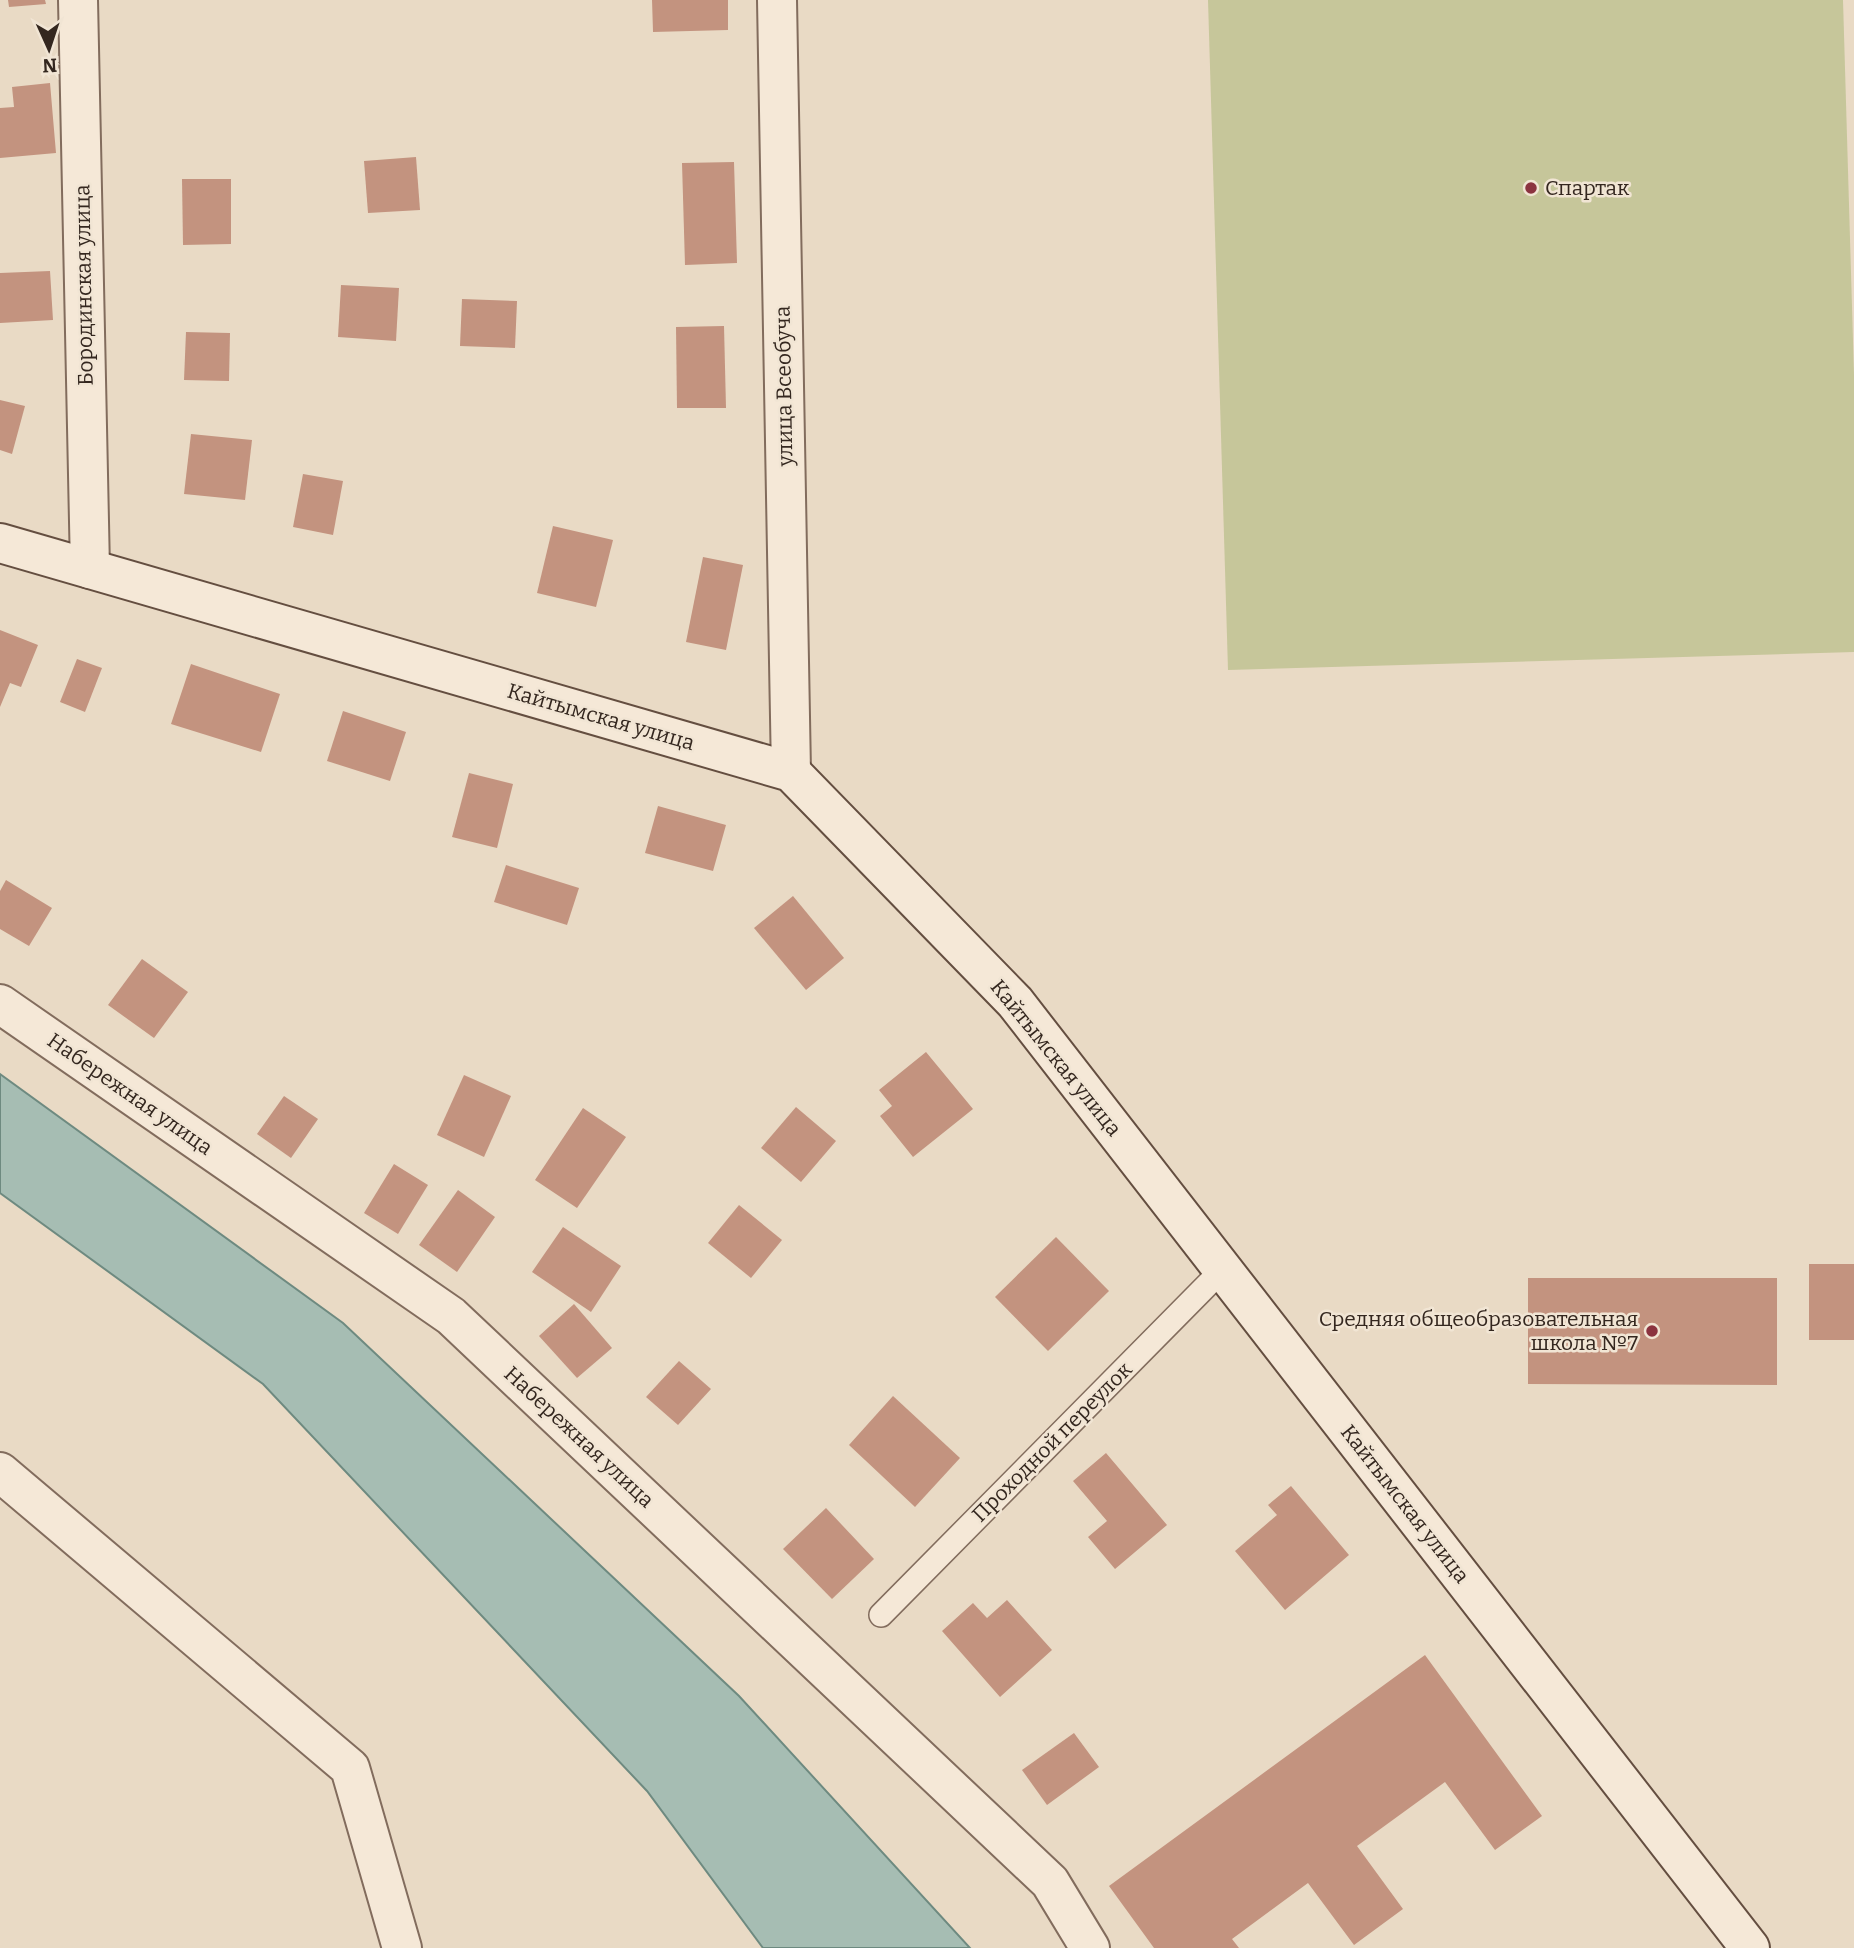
<svg xmlns="http://www.w3.org/2000/svg" width="1854" height="1948" font-family="Bitter,serif">
<rect width="100%" height="100%" fill="#e9dac5"/>
<polygon fill="#c6c69a" points="1208,0 1843,0 1854,375 1854,652 1228,670"/>
<polygon fill="#a6bdb3" stroke="#6e8a80" stroke-width="2" points="0,1074 343,1323 739,1696 970,1948 763,1948 647,1791 263,1384 0,1193"/>
<g fill="#c3937f">
<polygon points="8,0 45,0 46,4 9,7"/>
<polygon points="652,0 728,0 728,30 653,32"/>
<polygon points="50,83 56,153 0,158 0,108 14,107 12,87"/>
<polygon points="416,157 420,210 368,213 364,161"/>
<polygon points="734,162 737,263 685,265 682,163"/>
<polygon points="182,179 231,179 231,244 183,245"/>
<polygon points="50,271 53,320 0,323 0,273"/>
<polygon points="341,285 399,288 396,341 338,337"/>
<polygon points="462,299 517,301 515,348 460,346"/>
<polygon points="724,326 726,408 677,408 676,327"/>
<polygon points="186,332 230,333 229,381 184,380"/>
<polygon points="0,400 25,406 12,454 0,450"/>
<polygon points="191,434 252,440 245,500 184,494"/>
<polygon points="303,474 343,481 333,535 293,527"/>
<polygon points="553,526 613,540 596,607 537,593"/>
<polygon points="703,557 743,565 726,650 686,642"/>
<polygon points="0,630 38,645 21,687 10,683 0,707"/>
<polygon points="77,659 102,668 85,712 60,702"/>
<polygon points="191,664 280,694 261,752 171,724"/>
<polygon points="343,711 406,732 390,781 327,761"/>
<polygon points="469,773 513,784 497,848 452,837"/>
<polygon points="658,806 726,825 713,871 645,853"/>
<polygon points="506,865 579,888 567,925 494,902"/>
<polygon points="6,880 52,908 29,946 0,929 0,891"/>
<polygon points="793,896 844,958 806,990 754,928"/>
<polygon points="142,959 188,992 154,1038 108,1005"/>
<polygon points="926,1052 973,1109 913,1157 880,1116 892,1106 879,1090"/>
<polygon points="464,1075 511,1096 484,1157 437,1135"/>
<polygon points="284,1096 318,1119 291,1158 257,1134"/>
<polygon points="796,1107 836,1141 801,1182 761,1148"/>
<polygon points="583,1108 626,1137 577,1208 535,1180"/>
<polygon points="394,1164 428,1185 398,1234 364,1213"/>
<polygon points="458,1190 495,1217 457,1272 419,1245"/>
<polygon points="739,1205 782,1240 751,1278 708,1243"/>
<polygon points="563,1227 621,1266 591,1312 532,1272"/>
<polygon points="1056,1237 1109,1291 1048,1351 995,1297"/>
<rect x="1809" y="1264" width="45" height="76"/>
<polygon points="1528,1278 1777,1278 1777,1385 1528,1384"/>
<polygon points="574,1304 612,1348 577,1378 539,1336"/>
<polygon points="679,1361 711,1389 678,1425 646,1397"/>
<polygon points="893,1396 960,1458 915,1507 849,1445"/>
<polygon points="1106,1453 1167,1525 1115,1569 1088,1537 1107,1521 1073,1481"/>
<polygon points="1291,1486 1349,1555 1285,1610 1235,1551 1277,1515 1268,1505"/>
<polygon points="826,1508 874,1559 832,1599 783,1549"/>
<polygon points="1007,1600 1052,1650 1000,1697 942,1631 973,1603 987,1618"/>
<polygon points="1425,1655 1542,1816 1495,1850 1445,1782 1357,1846 1403,1909 1354,1945 1308,1883 1232,1939 1239,1948 1154,1948 1109,1886"/>
<polygon points="1074,1733 1099,1767 1047,1805 1022,1770"/>
</g>
<g fill="none" stroke-linecap="round" stroke-linejoin="round">
<g stroke="#826c5d" stroke-width="26">
<polyline id="lane" points="881,1615 1223,1269"/>
</g>
<g stroke="#826c5d" stroke-width="42">
<g id="street">
<polyline points="78,0 90,569"/>
<polyline points="777,0 791,772"/>
<polyline points="0,1004 451,1316 1050,1882 1090,1948"/>
<polyline points="0,1472 350,1768 402,1948"/>
</g>
</g>
<g stroke="#644e40" stroke-width="42">
<polyline id="secondary" points="0,543 791,772 1015,1002 1750,1948"/>
</g>
<use href="#lane" stroke="#f5e8d7" stroke-width="23"/>
<use href="#street" stroke="#f5e8d7" stroke-width="38"/>
<use href="#secondary" stroke="#f5e8d7" stroke-width="38"/>
</g>
<g fill="#8b333f" stroke="#f1e5d4" stroke-width="2.5">
<circle cx="1531" cy="188" r="7"/>
<circle cx="1652" cy="1331" r="7"/>
</g>
<g text-anchor="middle" stroke-width="5" stroke-linejoin="round" paint-order="stroke">
<g font-size="21" fill="#34271f" stroke="#f1e5d4" text-anchor="start">
<text x="1545" y="195">Спартак</text>
<text x="1638" y="1326" text-anchor="end">Средняя общеобразовательная<tspan x="1638" dy="24">школа №7</tspan></text>
</g>
<g font-size="21" fill="#34271f" stroke="#f1e5d4">
<text transform="translate(84 285) rotate(-91)" y="7">Бородинская улица</text>
<text transform="translate(784 386) rotate(-91)" y="7">улица Всеобуча</text>
<text transform="translate(601 717) rotate(16)" y="7">Кайтымская улица</text>
<text transform="translate(1056 1058) rotate(51)" y="7">Кайтымская улица</text>
<text transform="translate(130 1094) rotate(35)" y="7">Набережная улица</text>
<text transform="translate(579 1437) rotate(43)" y="7">Набережная улица</text>
<text transform="translate(1052 1442) rotate(-45)" y="7">Проходной переулок</text>
<text transform="translate(1405 1504) rotate(52)" y="7">Кайтымская улица</text>
</g>
</g>
<g transform="translate(49 49) rotate(177)" stroke="#f1e5d4" stroke-width="5" paint-order="stroke">
<path d="M0-5L12 26L0 18L-12 26Z" fill="#34271f"/>
<text y="-10" font-size="19" font-weight="bold" text-anchor="middle" fill="#34271f">N</text>
</g>
</svg>
